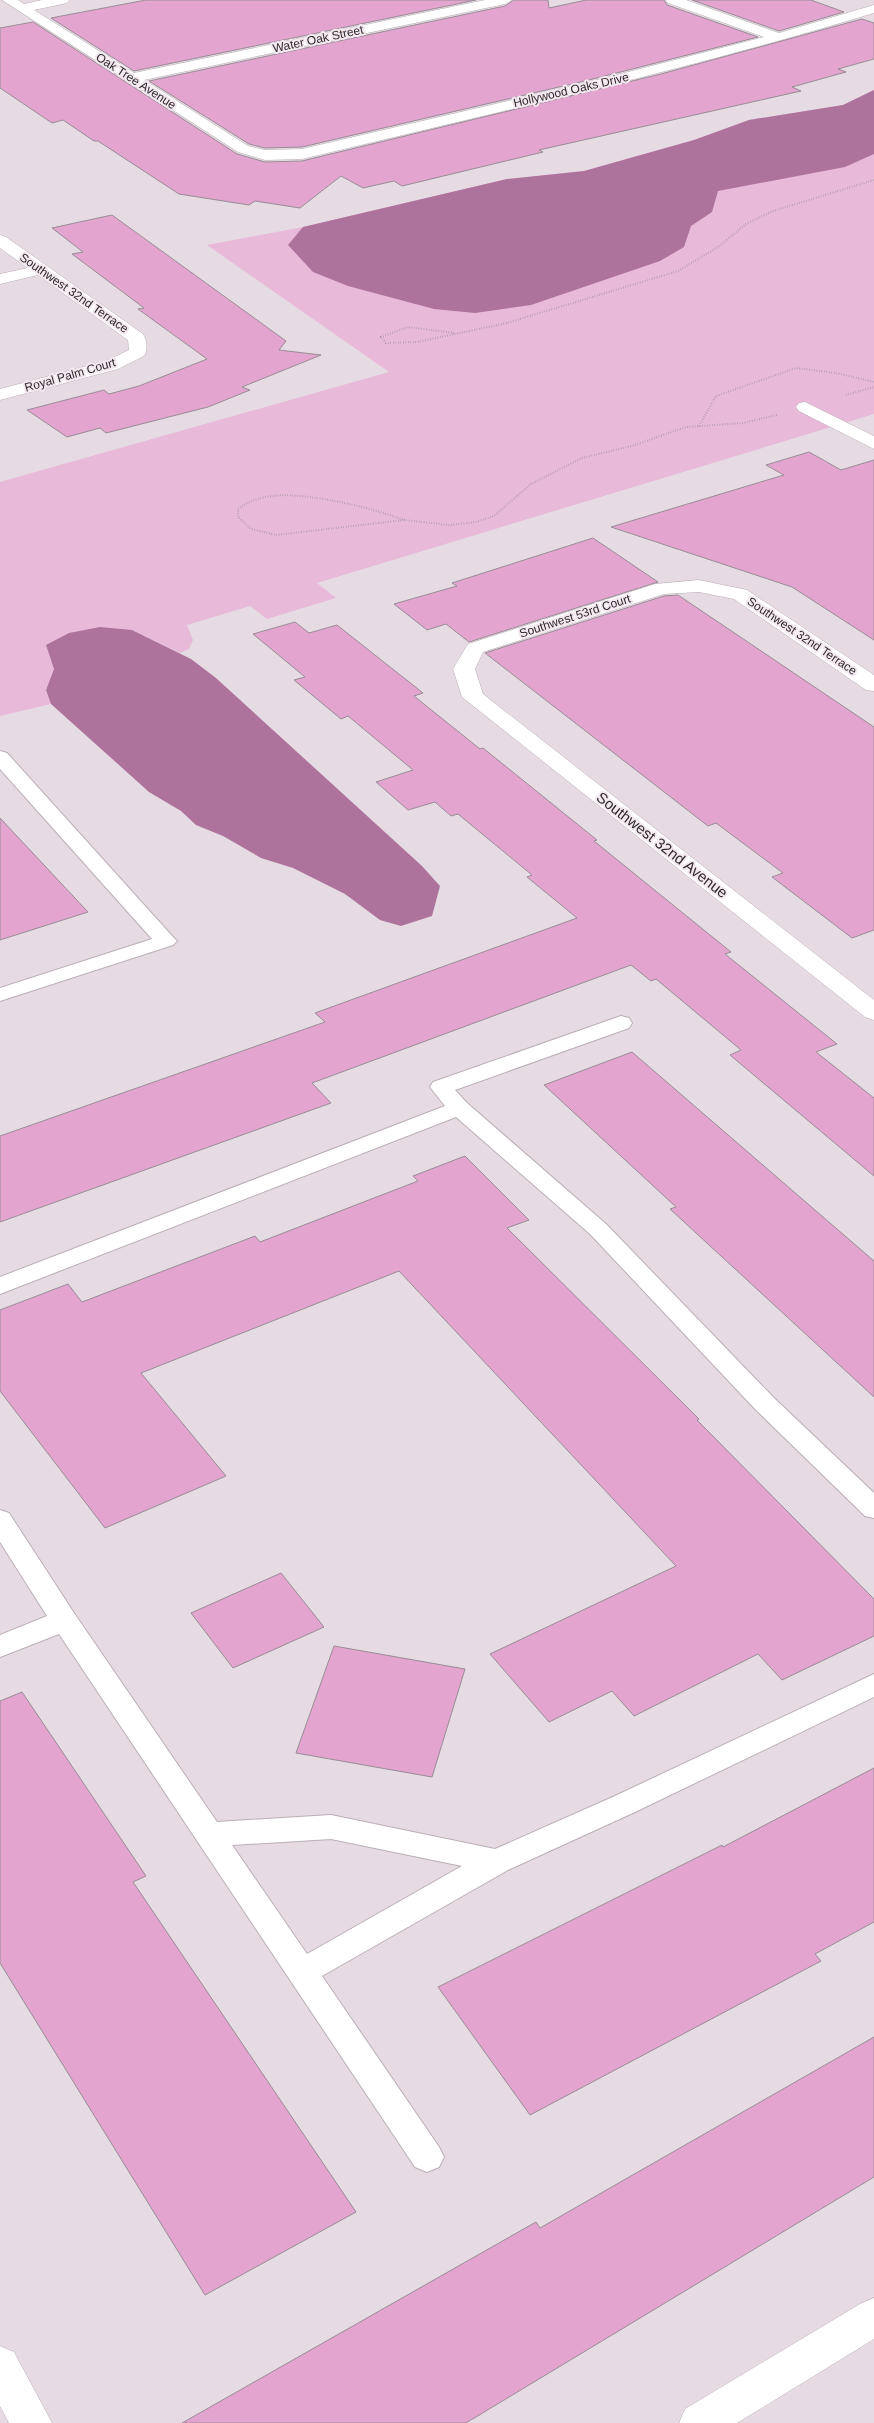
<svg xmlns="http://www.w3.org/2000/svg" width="874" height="2423" font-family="Helvetica,sans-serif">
<rect width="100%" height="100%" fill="#e6dbe2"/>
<polygon fill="#e8b9d9" points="874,90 874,414 317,583 336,598 267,619 250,606 187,625 193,640 189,649 180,653 132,630 46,645 54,669 46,690 51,704 0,716 0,482 389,372 207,245 303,227 507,179 584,171 694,140 749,120 843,105"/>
<g fill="#ae739d">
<polygon points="874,90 874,154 845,167 718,191 712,212 691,226 684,247 660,261 531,305 475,313 434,309 348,286 313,272 288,245 303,227 507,179 584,171 694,140 749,120 843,105"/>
<polygon points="100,627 132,630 191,659 216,678 422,866 440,886 432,916 401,926 380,920 345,894 293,868 261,858 223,836 196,825 181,811 149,792 51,704 46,690 54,669 46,645 69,633"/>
</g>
<g fill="#e3a4d0" stroke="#988d95">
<polygon points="146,0 476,0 134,71 51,18"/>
<polygon points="514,0 548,0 549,8 586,0 664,0 667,5 758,37 589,80 302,147 265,148 249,144 149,81 505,6"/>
<polygon points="692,0 811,0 844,12 779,31"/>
<polygon points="862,19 874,23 874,59 838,69 846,72 792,87 801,91 539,150 543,152 402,186 394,181 363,188 341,176 300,208 255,201 249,205 179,194 98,141 94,141 63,120 52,123 0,88 0,28 33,22 237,154 265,162 302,161 661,74"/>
<polygon points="112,215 286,341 279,350 321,355 242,387 250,390 208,407 106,433 100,428 67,437 27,410 104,390 109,394 139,386 207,359 138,309 144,308 72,254 83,252 52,228"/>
<polygon points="809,452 841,470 874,460 874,640 792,587 611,527 784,475 766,465"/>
<polygon points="593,538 658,582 469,642 446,624 427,630 394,604 457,586 452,583"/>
<polygon points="678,595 874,727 874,930 852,938 772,877 783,873 716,823 708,826 485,653 664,596"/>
<polygon points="295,622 309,633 337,625 423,693 414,696 480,749 483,748 597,840 594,841 731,952 725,954 837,1044 816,1052 874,1098 874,1176 730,1055 741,1050 656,979 651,981 631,965 312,1083 331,1103 0,1222 0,1136 325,1022 315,1013 577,918 527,877 532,875 458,814 451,816 435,802 408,810 376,782 413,770 348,716 341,719 294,680 305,677 253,634"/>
<polygon points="0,818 88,912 0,940"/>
<polygon points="632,1052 874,1261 874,1397 670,1209 676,1207 544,1085"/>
<polygon points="465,1156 529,1220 507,1228 699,1419 697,1420 874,1599 874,1636 782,1680 758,1654 634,1716 612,1691 549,1722 490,1654 676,1566 399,1271 141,1373 226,1476 105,1528 0,1391 0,1310 68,1284 82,1302 255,1236 260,1242 418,1181 413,1176"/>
<polygon points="281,1573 324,1627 233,1668 191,1613"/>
<polygon points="334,1646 465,1669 432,1777 296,1753"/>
<polygon points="22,1692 146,1876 133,1882 356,2212 205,2295 0,1963 0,1701"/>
<polygon points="874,1768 874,1922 815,1954 821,1961 530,2115 438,1987 722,1845 723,1847"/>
<polygon points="874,2037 874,2177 466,2423 182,2423 536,2222 540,2228"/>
</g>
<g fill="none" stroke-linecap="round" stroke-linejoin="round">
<g stroke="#baafb6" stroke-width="2">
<g id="service">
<polygon points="0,751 7,753 173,937 177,941 173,945 0,1001 0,988 152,939 0,769"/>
<polygon points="621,1016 629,1018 632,1023 629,1028 455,1090 467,1103 606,1224 774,1398 874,1493 874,1518 865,1516 756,1410 590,1234 456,1117 0,1294 0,1277 445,1106 430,1087 433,1082"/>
<path d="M0,1510l9,3 65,100 143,209 114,-7 164,34 120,-53 259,-122v23l-239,115 -127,58 -186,106 117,171 5,10 -5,10 -12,5 -12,-5 -356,-533 -59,23v-22l47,-19 -47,-74zM331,1839l131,27 -155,88 -75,-109z"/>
</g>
</g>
<g stroke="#baafb6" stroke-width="1">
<g id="minor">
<path d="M2,0h16l6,4 18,-4h27l-2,3 -33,7 100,63 351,-73h27l-7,4 -361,76 104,66 17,4 37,-1 287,-67 175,-45 -96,-34 -2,-3h20l93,33 95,-28v8c-188,57 -380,100 -572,146l-37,1 -27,-8z"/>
<path d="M0,235l6,2 137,97c4,6 5,16 1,22l-26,13 -118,31v-11l106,-28 23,-11 -1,-10 -90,-65 -38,9v-10l28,-6 -28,-20z"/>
<polygon points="805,402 874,436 874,449 799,411 796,407 799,403"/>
<polygon points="699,580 747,590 874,675 874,691 866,690 734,599 699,592 664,594 483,652 475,669 483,694 874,1000 874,1020 865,1017 462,697 453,669 468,644 655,584"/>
<polygon points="874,2298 874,2339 737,2423 679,2423 685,2409 860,2304"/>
<polygon points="0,2346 14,2352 52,2423 9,2423 0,2406"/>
</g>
</g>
<g stroke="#958d92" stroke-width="2" stroke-dasharray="0.5 2" stroke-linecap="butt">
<polyline points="454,333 408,327 381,337 386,343 417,342 507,323 678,271 718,247 746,224 773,211 874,180"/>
<polyline points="846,395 874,387"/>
<polyline points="699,426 716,396 796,368 836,373 874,382"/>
<path d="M285,495c41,2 80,11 119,25l-128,15 -25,-6 -13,-12v-8c14,-11 29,-13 47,-14z"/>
<polyline points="404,520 449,525 476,522 494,516 531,484 582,458 632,446 686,427 743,423 777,415"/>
</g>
<use href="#service" fill="#fff" fill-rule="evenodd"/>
<use href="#minor" fill="#fff" fill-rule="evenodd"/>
</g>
<g text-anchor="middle" stroke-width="4" stroke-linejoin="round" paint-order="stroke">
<g font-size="12" fill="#2e292c" stroke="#f4e8f0">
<text transform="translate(318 39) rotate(-12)" y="4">Water Oak Street</text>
<text transform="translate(136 81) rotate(33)" y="4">Oak Tree Avenue</text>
<text transform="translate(571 90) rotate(-13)" y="4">Hollywood Oaks Drive</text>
<text transform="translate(74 293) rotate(35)" y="4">Southwest 32nd Terrace</text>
<text transform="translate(70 375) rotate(-16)" y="4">Royal Palm Court</text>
<text transform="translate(575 616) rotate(-18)" y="4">Southwest 53rd Court</text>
<text transform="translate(802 636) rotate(34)" y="4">Southwest 32nd Terrace</text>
</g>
<g font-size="15" fill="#2e292c" stroke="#f4e8f0">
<text transform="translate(662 845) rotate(38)" y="5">Southwest 32nd Avenue</text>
</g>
</g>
</svg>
